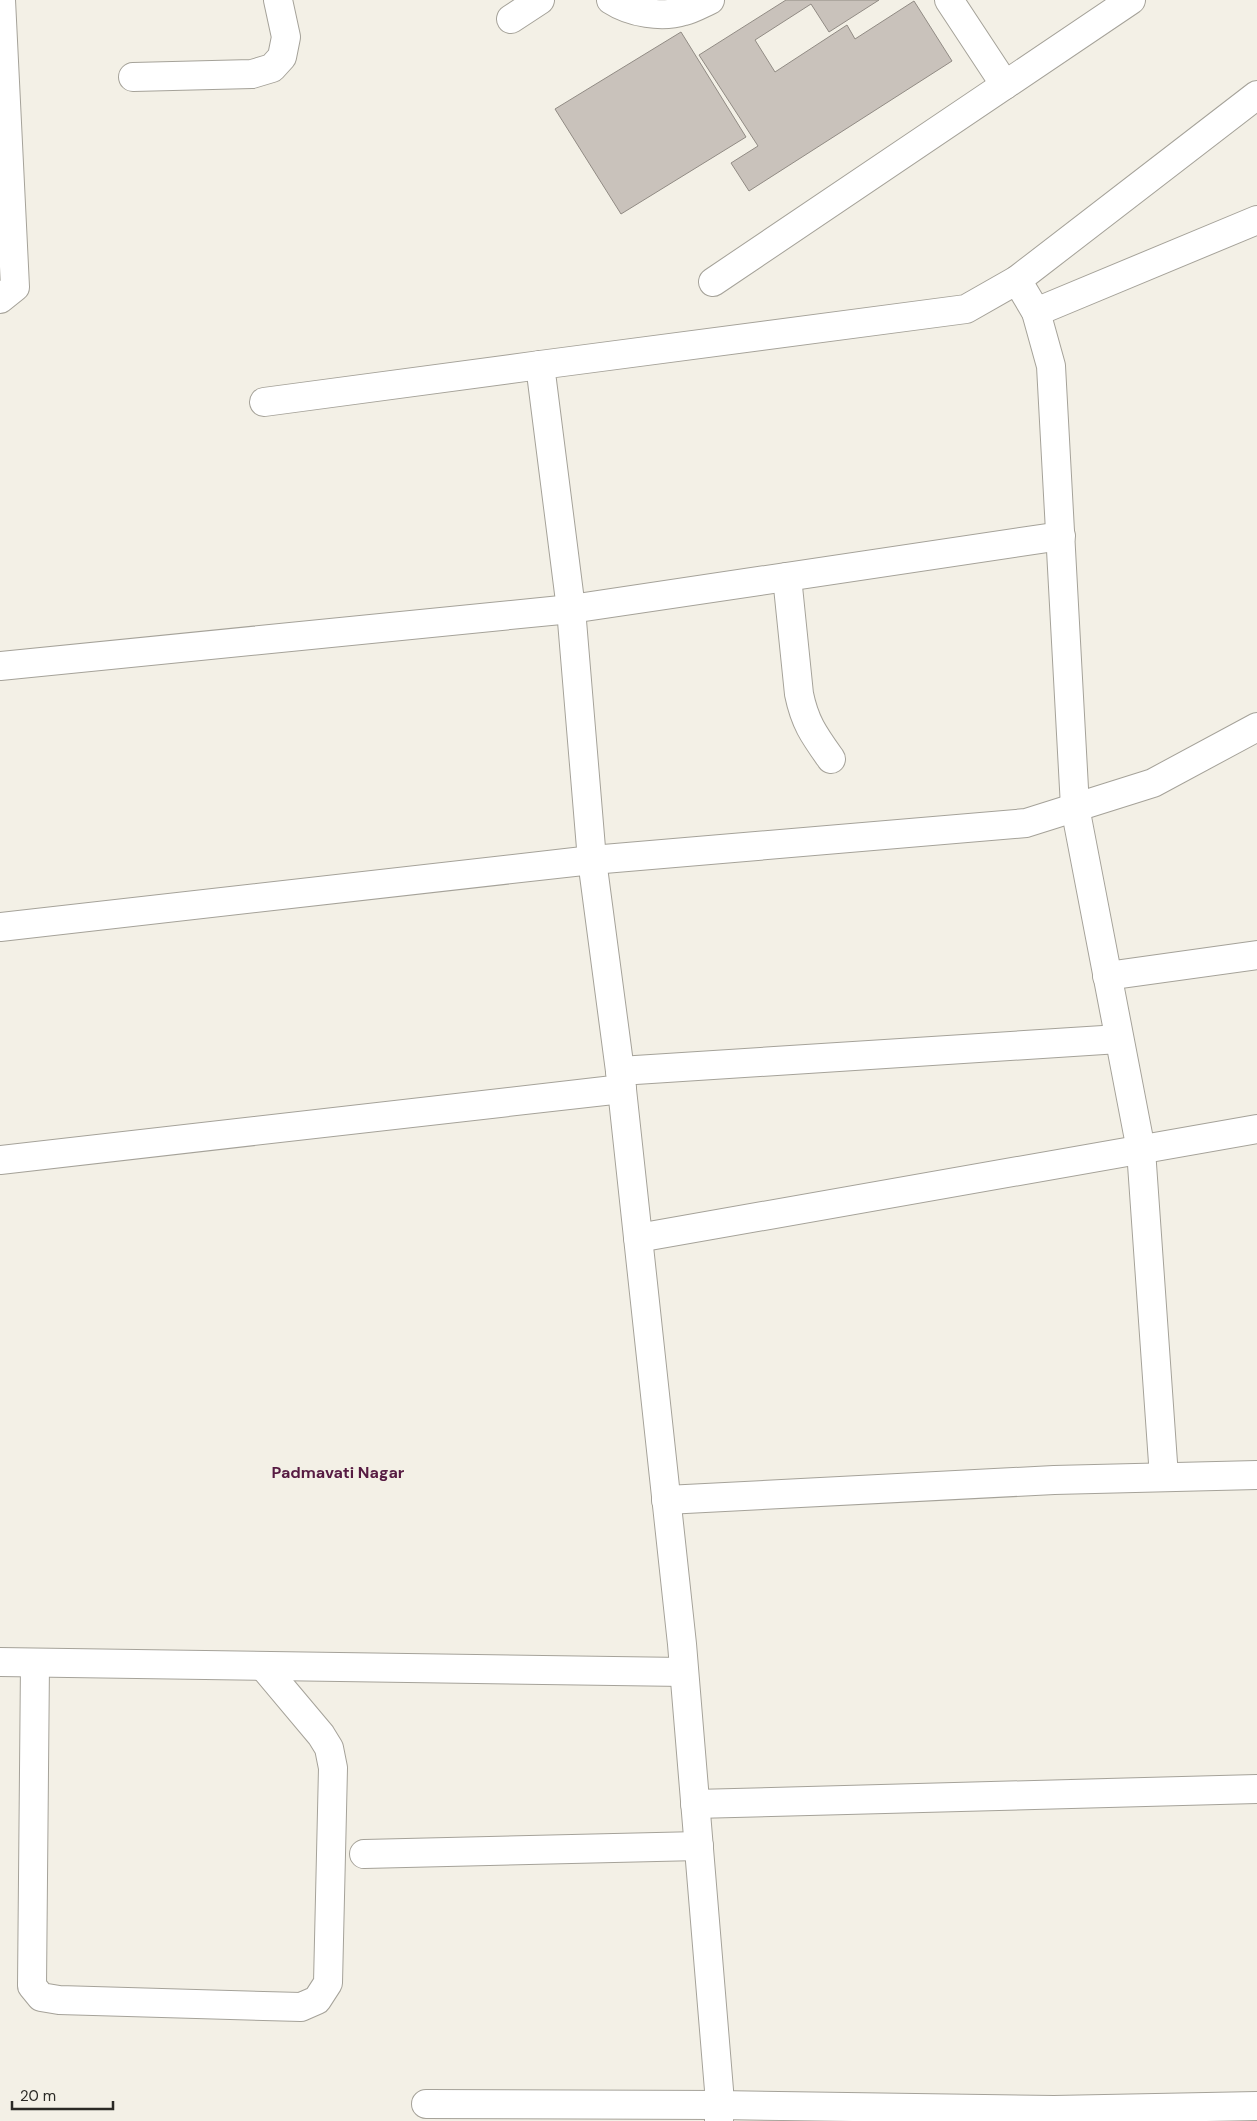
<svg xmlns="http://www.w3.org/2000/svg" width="1257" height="2121" font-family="'DM Sans',sans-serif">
<rect width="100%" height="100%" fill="#f3f0e6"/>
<g fill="#c9c2bb" stroke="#918b84">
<polygon points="786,0 879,0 829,32 811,4 755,40 775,72 847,25 855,39 914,1 952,61 749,191 731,163 758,146 699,55"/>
<polygon points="681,32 746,137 621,214 555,109"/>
</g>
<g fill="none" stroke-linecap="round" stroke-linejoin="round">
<g stroke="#a5a299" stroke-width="30">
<g id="minor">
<path d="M611,0c20,13 51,18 73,11 9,-2 17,-7 26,-11"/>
<polyline points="949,0 1005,85"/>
<polyline points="511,19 540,0"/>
<polyline points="133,77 252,74 272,68 282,57 286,37 278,0"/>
<polyline points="1017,280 1036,312 1051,366 1075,807 1141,1150 1164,1477"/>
<polyline points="713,282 1131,0"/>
<polyline points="0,299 15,287 1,0"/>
<polyline points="1036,312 1257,220"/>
<polyline points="264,402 540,365"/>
<path d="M787,577l12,117c6,29 15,41 32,65"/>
<polyline points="0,666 571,609 1061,536"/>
<polyline points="0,927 592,860 1026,823 1153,783 1257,727"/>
<polyline points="1107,976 1257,955"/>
<polyline points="620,1071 1119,1039"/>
<polyline points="0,1160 622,1089"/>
<polyline points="638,1238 1257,1129"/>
<polyline points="666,1500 1054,1480 1257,1475"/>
<polyline points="0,1662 684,1672"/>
<polyline points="35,1663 32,1986 41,1997 59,2000 301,2007 317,2000 328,1983 333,1768 329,1748 321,1735 263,1666"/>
<polyline points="695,1804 1257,1789"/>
<polyline points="364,1854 699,1846"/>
<polyline points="426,2104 719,2105 1054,2110 1257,2106"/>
</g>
</g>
<g stroke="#a5a299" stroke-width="30">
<polyline id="major" points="719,2121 719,2090 682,1644 620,1071 592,860 571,609 540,365 966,309 1017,280 1257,95"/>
</g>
<use href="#minor" stroke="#fff" stroke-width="28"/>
<use href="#major" stroke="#fff" stroke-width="28"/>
</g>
<g text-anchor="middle" stroke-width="4" stroke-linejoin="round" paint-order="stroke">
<g font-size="16" font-weight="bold" fill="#561b42" stroke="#f3f0e6">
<text x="338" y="1478">Padmavati Nagar</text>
</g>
</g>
<path d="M12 2101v8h101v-8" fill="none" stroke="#2a2925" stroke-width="2.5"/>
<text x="20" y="2101" font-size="15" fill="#2a2925" stroke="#f3f0e6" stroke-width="4" paint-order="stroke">20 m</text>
</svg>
